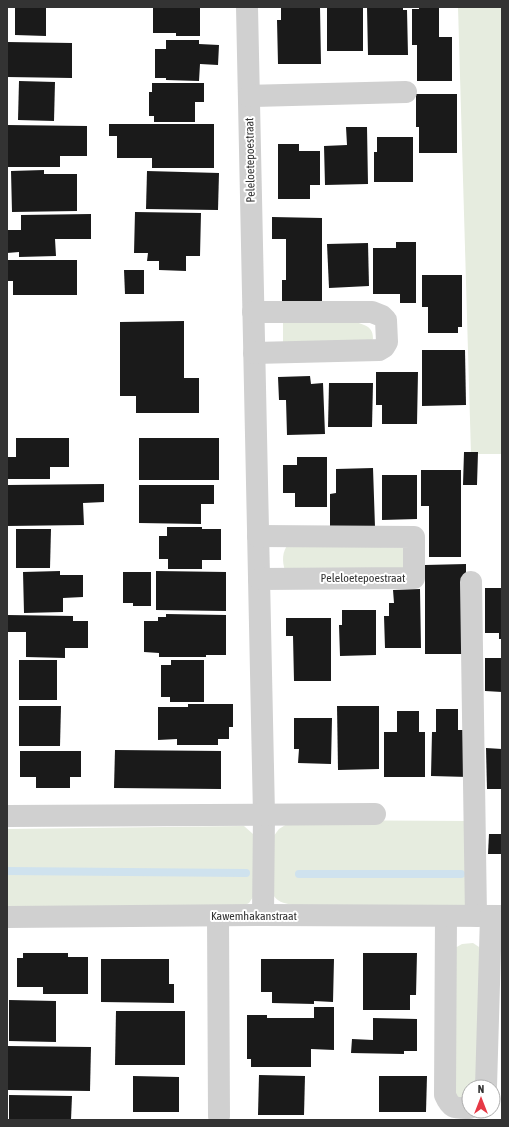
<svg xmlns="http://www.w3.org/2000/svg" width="509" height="1127" font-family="'Asap Condensed',sans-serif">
<rect width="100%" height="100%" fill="#fff"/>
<g fill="#e6ecdf">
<polygon points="458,7 502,7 502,454 471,454"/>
<path d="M320,317c13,2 38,3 48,10 4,3 5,7 5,12l-4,4h-86v-21z"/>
<path d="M288,544l120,4 1,22 -124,1c-3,-11 -3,-18 3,-27z"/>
<path d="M298,820l173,1 -1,84h-177c-10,-2 -16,-3 -21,-12l1,-56 6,-8 8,-5z"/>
<polygon points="244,826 253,834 253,897 249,903 243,906 7,908 7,829"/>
<polygon points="473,943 479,947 479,1087 469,1087 469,1105 452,1102 455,948 462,944"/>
</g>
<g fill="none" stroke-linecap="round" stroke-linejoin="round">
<g stroke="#cfe2ee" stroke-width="8">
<polyline points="7,871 246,873"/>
<polyline points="299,874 461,874"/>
</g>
</g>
<g fill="#1a1a1a">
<polygon points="15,7 46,7 46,36 15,35"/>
<polygon points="153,7 200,7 200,36 176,36 176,33 153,33"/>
<polygon points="281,7 320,7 321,64 278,64 277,20 281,20"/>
<rect x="327" y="7" width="36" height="44"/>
<polygon points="367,7 403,7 403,10 407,10 408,55 368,55"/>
<polygon points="419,7 439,7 439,37 452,37 452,81 417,81 417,45 412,45 412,9 419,9"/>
<polygon points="166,40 199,40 199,44 219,45 218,65 200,64 199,81 166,80 166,78 155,78 155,49 166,49"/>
<polygon points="7,42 72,43 72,78 7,77"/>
<polygon points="19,81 55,82 54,121 18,120"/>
<polygon points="152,83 204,83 204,102 195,102 195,122 154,122 154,116 149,116 149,92 152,92"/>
<polygon points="416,94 457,94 457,153 419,153 419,127 416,127"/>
<polygon points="109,124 214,124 214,168 152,168 152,158 117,158 117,136 109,136"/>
<polygon points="7,125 87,126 87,156 60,156 60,167 7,167"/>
<polygon points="346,127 367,127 368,184 325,185 324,146 347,145"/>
<polygon points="377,137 413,137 413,182 374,182 374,152 377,152"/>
<polygon points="278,144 299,144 299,151 320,151 320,185 310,185 310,199 278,199"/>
<polygon points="44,170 44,174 77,174 77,211 12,212 11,171"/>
<polygon points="147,171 219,173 218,210 146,209"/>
<polygon points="135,212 201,213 200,256 186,256 186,271 159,270 159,261 147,261 148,253 134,253"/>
<polygon points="91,214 91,239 55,239 56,256 19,257 19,252 7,253 7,230 21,230 21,215"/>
<polygon points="272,217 322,218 322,302 282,302 282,280 286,280 286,239 272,239"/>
<polygon points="396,242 416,242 416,303 400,303 400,294 373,294 373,248 396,248"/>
<polygon points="368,243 369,286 329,288 327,244"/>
<polygon points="7,260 77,260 77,295 13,295 13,281 7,281"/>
<polygon points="124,270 144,270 144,294 125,294"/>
<polygon points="422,275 462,275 462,327 458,327 458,333 428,333 428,307 422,307"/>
<polygon points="184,321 184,378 199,378 199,413 136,413 136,396 120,396 120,322"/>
<polygon points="422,350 465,350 466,405 422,406"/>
<polygon points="376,372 418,372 417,424 382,424 382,405 376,405"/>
<polygon points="310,376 311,384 323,383 325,434 287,435 286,400 279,400 278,377"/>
<polygon points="329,383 373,383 372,427 328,427"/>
<polygon points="16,438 69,438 69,467 50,467 50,479 7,479 7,457 16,457"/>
<rect x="139" y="438" width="80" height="42"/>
<polygon points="464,452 478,452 477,485 463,485"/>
<polygon points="297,457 327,457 327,507 295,507 295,493 283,493 283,465 297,465"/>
<polygon points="373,468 375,527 330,528 330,494 336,493 336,469"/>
<polygon points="421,470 461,470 461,557 429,557 429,506 421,506"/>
<polygon points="382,475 417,475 417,519 382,520"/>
<polygon points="104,484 104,502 83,503 84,525 7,526 7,485"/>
<polygon points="139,485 214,485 214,504 201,504 201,524 139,523"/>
<polygon points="167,527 202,527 202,529 221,529 221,560 202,560 202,569 168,569 168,559 159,559 159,536 167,536"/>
<polygon points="16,529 51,529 50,568 16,568"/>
<polygon points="466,564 466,654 425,654 425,565"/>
<polygon points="60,571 60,575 83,575 83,597 63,598 63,612 24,613 23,572"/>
<polygon points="156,571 226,572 226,611 156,610"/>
<polygon points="123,572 151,572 151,606 133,606 133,603 123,603"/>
<polygon points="485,588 502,588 502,639 499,639 499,633 485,633"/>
<polygon points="420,589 421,648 385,648 384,616 389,616 389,603 394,603 393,590"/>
<polygon points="342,610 376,610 376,655 340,656 339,625 342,625"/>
<polygon points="166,614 226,615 226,655 206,655 206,657 159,657 159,653 144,652 144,621 158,621 158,617 166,617"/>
<polygon points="7,615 73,616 73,621 88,621 88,648 65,648 65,658 26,657 26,632 7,632"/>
<polygon points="286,618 331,618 331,681 294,681 293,636 286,636"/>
<polygon points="485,658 502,658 502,692 485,691"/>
<rect x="19" y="660" width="38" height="40"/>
<polygon points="171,660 204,660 204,702 170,702 170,697 161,697 161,665 171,665"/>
<polygon points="188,704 233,704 233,727 229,727 229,739 218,739 218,745 177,745 177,739 158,740 158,707 188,707"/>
<polygon points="19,706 61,706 60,746 19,746"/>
<polygon points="337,706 379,706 379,769 338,770"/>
<polygon points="436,709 458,709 458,730 468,730 468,777 431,776 432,732 436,732"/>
<polygon points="397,711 419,711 419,732 425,732 425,777 384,777 384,732 397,732"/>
<polygon points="294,718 332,718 331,764 298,763 299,749 294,749"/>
<polygon points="486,748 502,749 502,789 487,789"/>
<polygon points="115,750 221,751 221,789 114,788"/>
<polygon points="20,751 81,751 81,777 70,777 70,788 36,788 36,777 20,777"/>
<polygon points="489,834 502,834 502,854 488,854"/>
<polygon points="23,953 68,953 68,957 88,957 88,994 43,994 43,987 17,987 17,958 23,958"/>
<polygon points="363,953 417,953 416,995 410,995 410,1010 363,1010"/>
<polygon points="101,959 169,959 169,984 174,984 174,1003 101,1002"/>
<polygon points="261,959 334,959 333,1002 314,1001 314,1004 272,1003 272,992 261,992"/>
<polygon points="9,1000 56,1001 56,1042 9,1041"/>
<polygon points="314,1007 334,1007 334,1050 311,1049 311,1067 251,1067 251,1059 247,1059 247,1015 267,1015 267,1018 314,1018"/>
<polygon points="116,1011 185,1011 185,1065 115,1065"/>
<polygon points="373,1018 417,1019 417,1051 404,1051 404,1054 351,1053 352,1039 373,1040"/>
<polygon points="7,1046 91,1047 90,1091 7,1090"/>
<polygon points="259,1075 305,1076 304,1115 258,1115"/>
<polygon points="133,1076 179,1077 179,1112 133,1112"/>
<polygon points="379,1076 427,1076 426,1112 379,1112"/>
<polygon points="9,1095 72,1096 71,1120 9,1120"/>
</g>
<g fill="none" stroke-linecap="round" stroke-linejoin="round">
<g stroke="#d0d0d0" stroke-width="22">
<polyline points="247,7 264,815 263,915"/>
<polyline points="249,96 406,92"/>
<polyline points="253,312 372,312 382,316 386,320 387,342 384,347 379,350 254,353"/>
<polyline points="258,536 414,537 414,578 259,579"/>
<polyline points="471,582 476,916"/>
<polyline points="7,816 375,814"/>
<polyline points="218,916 219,1116"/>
<path d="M446,916l-1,179c6,14 10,13 24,13"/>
<polyline points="7,917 263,915 502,916"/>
<polyline points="486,1087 491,916"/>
</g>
</g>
<g text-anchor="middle" stroke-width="4" stroke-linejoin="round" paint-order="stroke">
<g font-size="12" fill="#333" stroke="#fff">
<text transform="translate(250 160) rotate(-91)" y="4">Peleloetepoestraat</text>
<text x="363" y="582">Peleloetepoestraat</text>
<text x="254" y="920">Kawemhakanstraat</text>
</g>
</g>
<rect width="509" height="1127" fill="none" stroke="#333333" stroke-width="16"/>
<g transform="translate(481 1099)"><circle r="19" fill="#ffffff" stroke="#adadad"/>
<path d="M0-3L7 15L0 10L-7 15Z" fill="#e63946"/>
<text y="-6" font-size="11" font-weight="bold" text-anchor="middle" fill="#333333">N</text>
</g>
</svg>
